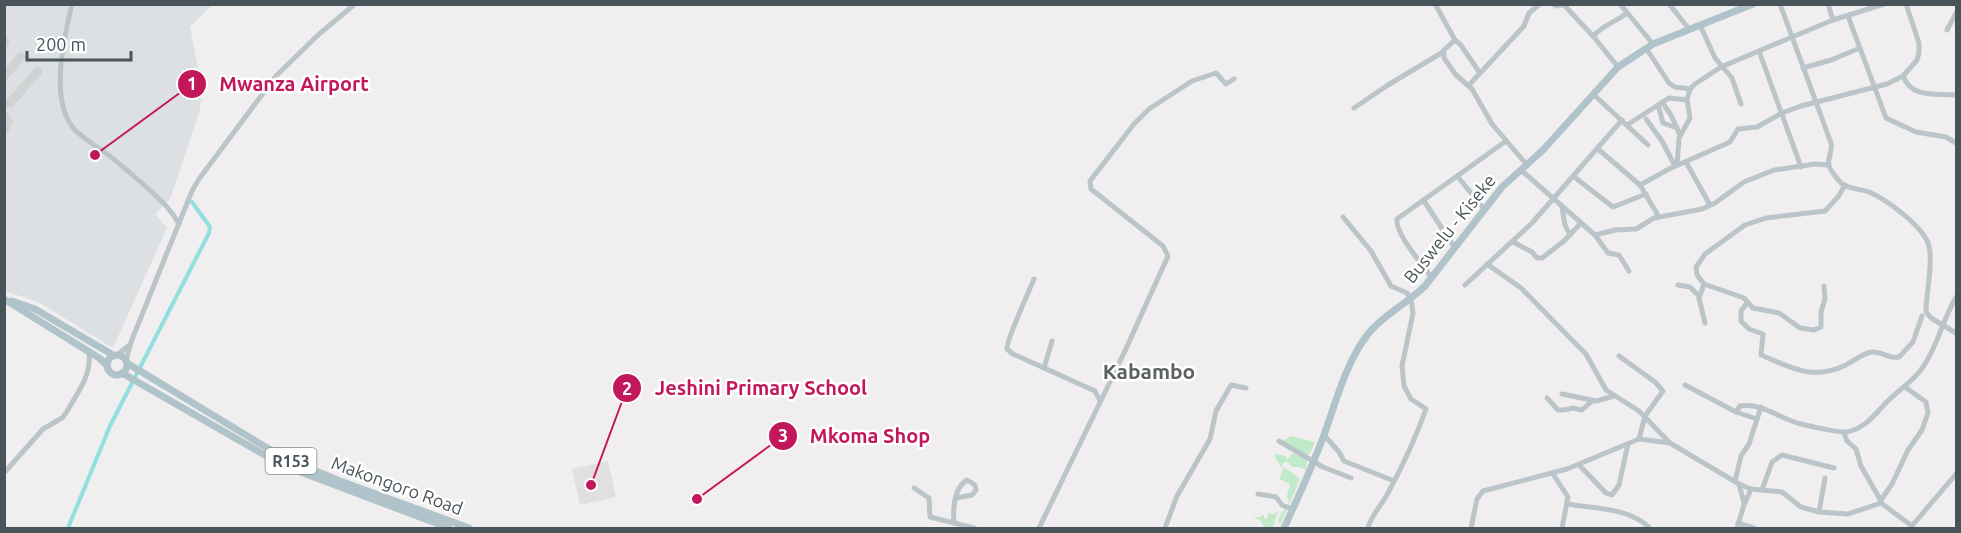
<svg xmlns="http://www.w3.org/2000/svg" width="1961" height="533" font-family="Ubuntu,sans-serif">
<rect width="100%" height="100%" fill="#f0eeee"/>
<polygon fill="#e1dfe0" points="608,461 616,497 580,505 572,469"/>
<polygon fill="#dde0e2" points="5,5 212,5 190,27 202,87 200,110 170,199 155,214 167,228 113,348 38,302 5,291"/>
<g fill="#c1eac9">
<polygon points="1291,436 1315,442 1310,453 1306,456 1288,450 1282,441"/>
<path d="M1293,453l13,5 5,-2 -4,4 -1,10 -7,-3h-7l-5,-6 -4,2 -1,6c-2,-6 -7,-9 -8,-15l12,2 1,4z"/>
<polygon points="1284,467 1300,479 1280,525 1278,519 1289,502 1287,496 1290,484 1279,479"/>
<polygon points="1269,511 1272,515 1278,511 1273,527 1265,528 1260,520 1253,518 1261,517 1264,514 1264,518 1267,519"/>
</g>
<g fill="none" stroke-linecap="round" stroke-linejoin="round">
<polyline stroke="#92dfe2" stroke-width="4" points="68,528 110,426 209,233 210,227 192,202"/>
<g stroke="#d0d2d3" stroke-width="9">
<polyline points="4,43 5,42"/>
<polyline points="4,76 21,57"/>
<polyline points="4,103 10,103 38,71"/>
<polyline points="4,115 8,122 4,130"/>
</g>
<g stroke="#bbc5c9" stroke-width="5">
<path d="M72,4c-8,34 -23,96 2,125 10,10 22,17 33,25 12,9 23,19 35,29 14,13 28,24 37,41"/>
<polyline points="1435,4 1455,40 1444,50 1444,58 1456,75 1472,89 1492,124 1527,165"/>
<polyline points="1552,4 1557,6 1565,4"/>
<polyline points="1620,4 1653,44"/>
<polyline points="1669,4 1689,29"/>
<path d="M1780,4l51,139c2,8 -4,15 -2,23 1,4 10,15 13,18 7,5 19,5 27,8 17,7 52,33 59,51 6,16 -2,51 -2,69l5,6 25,15"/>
<polyline points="1828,4 1833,20"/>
<polyline points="1564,5 1593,36 1618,67"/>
<polyline points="1848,16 1886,118 1916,132 1946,137 1956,143"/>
<polyline points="1700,25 1715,58 1732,78 1741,104"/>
<polyline points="1947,30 1956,13"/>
<path d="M1593,36c11,-11 22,-14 34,-23"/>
<polyline points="1455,40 1460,44 1480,73"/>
<polyline points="1646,48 1669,83 1675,87 1690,89"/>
<polyline points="1759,51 1801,167"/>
<polyline points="1803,68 1831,60 1860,48"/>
<path d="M1903,76c9,23 33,17 53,19"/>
<polyline points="1469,85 1524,26 1529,13 1540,4"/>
<polyline points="1593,94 1648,145"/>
<polyline points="1662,102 1671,115 1680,135"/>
<polyline points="1658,105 1663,123 1677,128"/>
<polyline points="1354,108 1388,85 1443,52"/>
<polyline points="1646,119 1662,141 1675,166"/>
<polyline points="1627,125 1669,98 1687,100"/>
<polyline points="1598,149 1640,185 1659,217"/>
<polyline points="1686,162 1710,205"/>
<polyline points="1677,165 1679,138 1690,118 1687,100 1690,89 1695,84 1721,67 1792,37 1833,20 1884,4"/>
<polyline points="1521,170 1595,235 1608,253 1619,255 1629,271"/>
<polyline points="1573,176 1613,207 1646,194"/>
<polyline points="1458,177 1484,209"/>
<polyline points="1640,185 1669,169 1730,142 1738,129 1757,127 1782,113 1801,106 1887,84 1903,76 1917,60 1919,53 1919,43 1906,4"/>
<polyline points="1424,201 1455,248"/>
<polyline points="1562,207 1565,225 1570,235"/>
<path d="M1343,217l28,34 20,35 16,7 4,6 2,14 -11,53 2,20 7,13 15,10c-10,28 -23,56 -37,82 -6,13 -18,24 -21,37"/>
<polyline points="1595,235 1615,230 1636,229 1654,218 1702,209 1715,203 1744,182 1774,170 1815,164 1829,165"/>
<polyline points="1513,242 1532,252 1537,258 1542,258 1564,241 1581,223"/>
<polyline points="1487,264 1521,288 1577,345 1586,354 1606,390 1639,411 1670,443 1739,484 1751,489 1782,492 1801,507 1819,512 1848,514 1881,503 1912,526"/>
<path d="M1432,278c-9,-13 -37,-44 -35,-59l109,-78"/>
<path d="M1034,279c-5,12 -28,62 -27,70l6,5 82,37 5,10"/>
<polyline points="1704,284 1699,298 1705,323"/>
<polyline points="1465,285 1532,223 1622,120"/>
<polyline points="1678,285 1690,287 1699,296"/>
<polyline points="1824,286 1825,299 1821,312 1821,327 1814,330 1800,328 1779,313 1753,308 1744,298 1704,284 1697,275 1696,267 1705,254 1745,225 1766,218 1825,211 1838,197 1845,185"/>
<path d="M1747,303l-6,8v10l8,8 14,5 -2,21c31,13 51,26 85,10 8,-4 17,-12 26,-13 9,-1 17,7 27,5l14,-15 9,-26"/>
<polyline points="117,355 128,346"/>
<polyline points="1619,356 1655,382 1663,391 1645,416 1639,439"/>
<polyline points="126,360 131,342 192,191 199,179 276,76 318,35 355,4"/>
<polyline points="1044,368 1052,341"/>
<polyline points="1685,385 1736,412 1757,419"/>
<polyline points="1562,394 1596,401 1614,396"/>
<polyline points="1547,398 1558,410 1564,410 1573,408 1582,410 1592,401"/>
<path d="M1736,412l4,-6c21,-4 40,13 61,18 8,2 39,9 45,8 16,-2 27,-15 37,-26 11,-13 26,-21 37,-35 17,-22 22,-50 36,-74"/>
<polyline points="1844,433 1847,441 1856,449 1861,466 1881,501"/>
<polyline points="1324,435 1339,452 1344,461 1394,481"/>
<polyline points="1279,441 1323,467 1351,478"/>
<polyline points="1579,465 1606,493 1612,495 1619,485 1628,444"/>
<path d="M4,473l39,-44 19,-11 4,-5c11,-20 26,-37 23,-61"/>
<polyline points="1553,474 1568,497 1562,528"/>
<polyline points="1735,481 1741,456 1749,444 1761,407"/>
<polyline points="1739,484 1744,503"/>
<polyline points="914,488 929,498 930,517 974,528"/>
<polyline points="1762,490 1772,462 1782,455 1834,468"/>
<polyline points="1258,494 1276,497 1282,505 1292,509"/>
<polyline points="1881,500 1892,484 1908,450 1922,430 1928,413 1926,402 1905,387"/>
<path d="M1567,504c29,5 61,3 83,24"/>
<polyline points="1819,512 1825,478"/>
<path d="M954,523c-1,-14 0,-35 13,-43l8,5 1,5 -4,5 -16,3"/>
<polyline points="1738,523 1754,528"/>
<polyline points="1911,527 1956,474"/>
<polyline points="1039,528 1124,353 1168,256 1163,246 1091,189 1090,181 1134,124 1149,109 1192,81 1216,73 1226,84 1234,79"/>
<polyline points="1165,528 1177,496 1210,439 1216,411 1231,385 1246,388"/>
<polyline points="1471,528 1477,499 1483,491 1567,469 1639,439 1670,443"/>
<polyline points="1737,528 1744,505 1751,489"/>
</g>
<g stroke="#b0c2ca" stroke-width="7">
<polyline points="4,299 99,358 107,365"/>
<polyline points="12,301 35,309 113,355"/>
<circle cx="117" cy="365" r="10"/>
<polyline points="127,363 282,457 340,481 469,528"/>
<polyline points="122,373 282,465 449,528"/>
<path d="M1284,528c14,-30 28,-61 40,-93 12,-33 22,-73 44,-101 15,-19 40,-31 57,-48l77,-99 41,-37 75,-83 35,-23 100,-40"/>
</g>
</g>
<g text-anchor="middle" stroke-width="5" stroke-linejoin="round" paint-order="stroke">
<rect fill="#fff" stroke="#7f878b" stroke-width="1.5" x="265.5" y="448" width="51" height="26" rx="4.5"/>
<g font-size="16" font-weight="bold" fill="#485459">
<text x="291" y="467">R153</text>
</g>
<g font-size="18" fill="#485459" stroke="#fff">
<text transform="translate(1450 229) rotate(-51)" y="6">Buswelu - Kiseke</text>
<text transform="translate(397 486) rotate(20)" y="6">Makongoro Road</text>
</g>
<g font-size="21" font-weight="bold" fill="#5b6062" stroke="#fff">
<text x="1149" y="379">Kabambo</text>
</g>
</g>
<path fill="none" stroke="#c2185b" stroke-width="2" d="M95 155L192 84M591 485L627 388M697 499L783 436"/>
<g fill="#c2185b" stroke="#fff" stroke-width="2">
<circle cx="95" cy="155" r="6"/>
<circle cx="591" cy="485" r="6"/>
<circle cx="697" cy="499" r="6"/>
<circle cx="192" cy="84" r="15"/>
<circle cx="627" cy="388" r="15"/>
<circle cx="783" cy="436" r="15"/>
</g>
<g font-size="18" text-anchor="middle" font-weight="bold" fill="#fff">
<text x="192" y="90">1</text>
<text x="627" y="395">2</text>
<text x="783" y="442">3</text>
</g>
<g font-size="20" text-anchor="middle" font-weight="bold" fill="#c2185b" stroke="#fff" stroke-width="5" stroke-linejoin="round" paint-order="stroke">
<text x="294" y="91">Mwanza Airport</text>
<text x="761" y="395">Jeshini Primary School</text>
<text x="870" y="443">Mkoma Shop</text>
</g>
<rect width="1961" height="533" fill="none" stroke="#485459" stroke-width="12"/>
<path d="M27 51v9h104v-9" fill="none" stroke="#485459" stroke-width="3"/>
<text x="36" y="51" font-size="18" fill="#485459" stroke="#ffffff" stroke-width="4.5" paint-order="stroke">200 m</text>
</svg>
